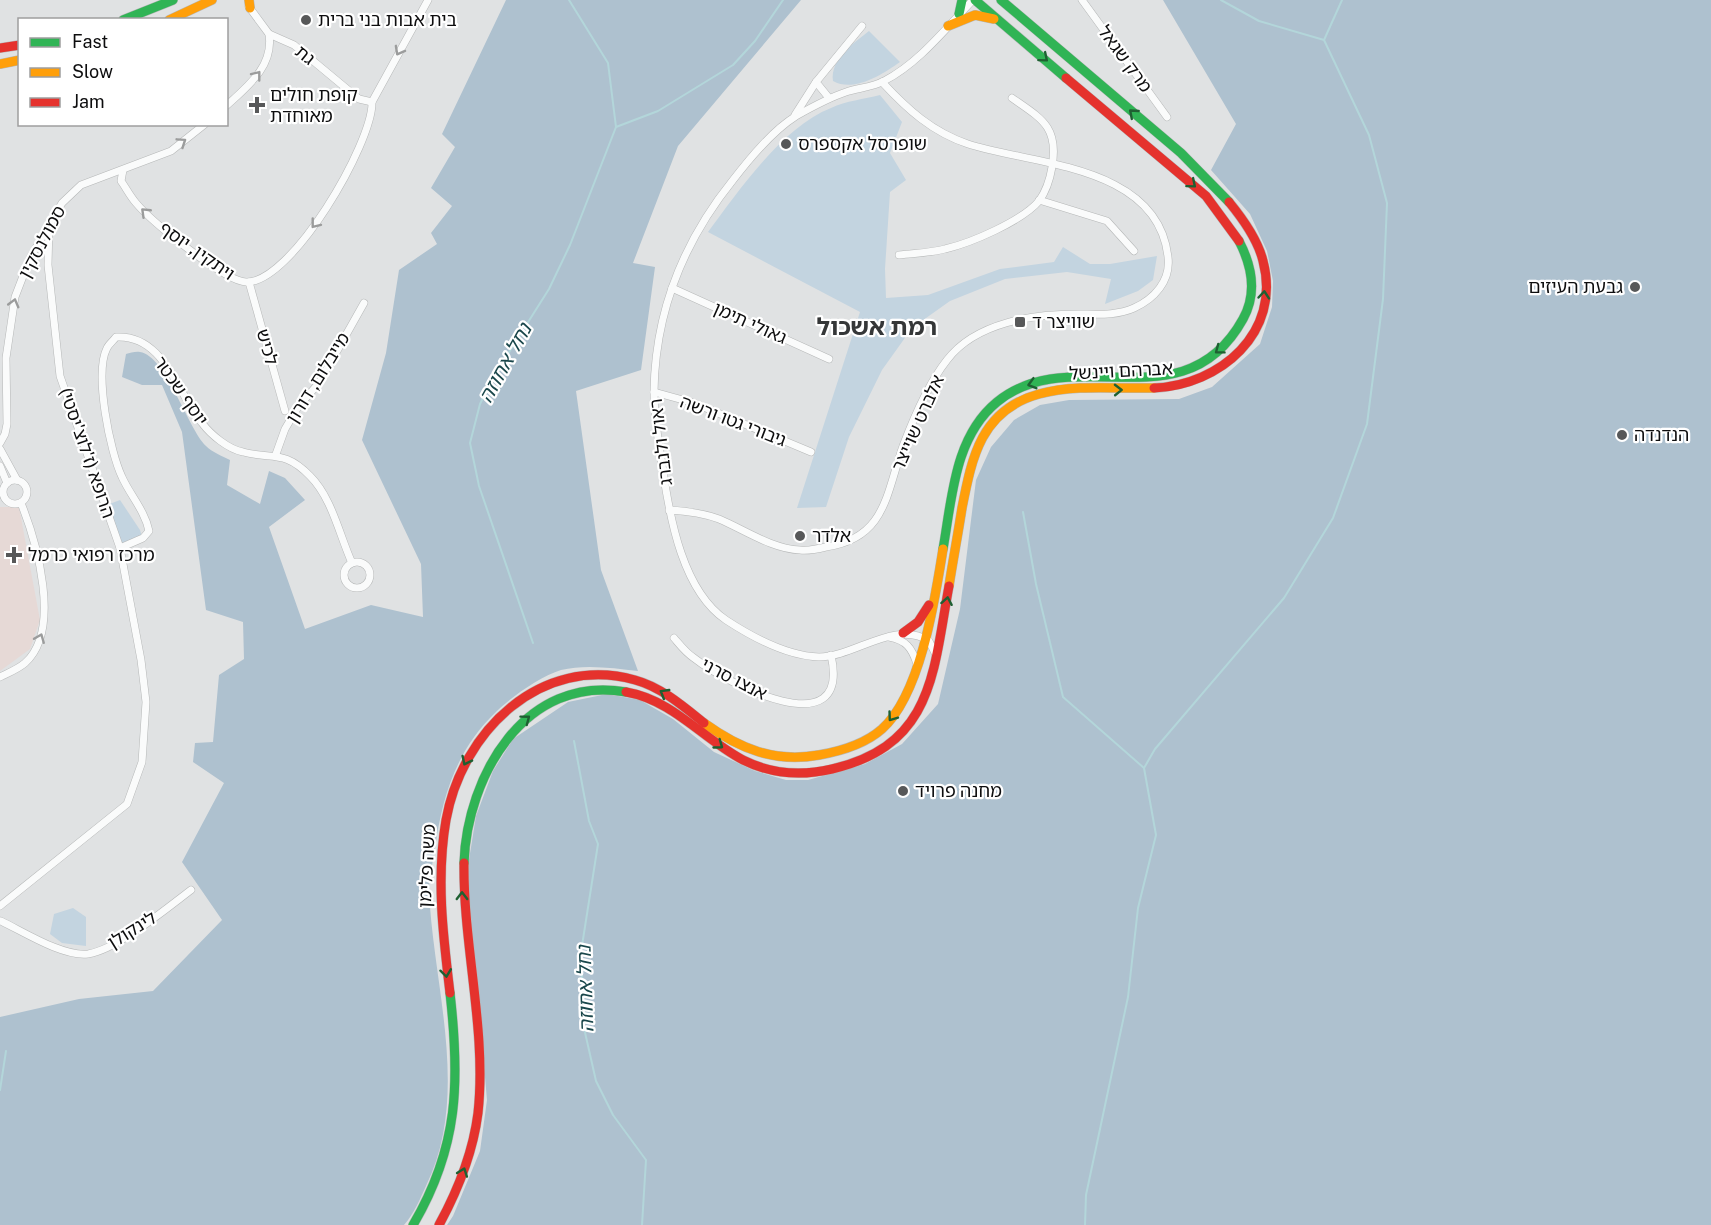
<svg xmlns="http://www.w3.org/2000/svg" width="1711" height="1225" font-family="'Public Sans','Noto Sans Hebrew',sans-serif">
<rect width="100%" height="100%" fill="#e0e2e3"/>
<polygon fill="#e6d9d6" points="0,507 19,507 40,620 30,649 0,671"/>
<g fill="#c3d4e0">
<path d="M869,31l31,31c-17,12 -46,31 -67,19 -3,-22 21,-38 36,-50z"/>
<path d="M880,95l22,27 -12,31 16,27 -16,12 -5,77 1,29 42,-3 72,-26 54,-7 9,-15 27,17h20l47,-8 -4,24 -15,11 -33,13 6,-25 -44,-7 -62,7 -55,22 -38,27 -30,42 -33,67 -23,70 -29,1 63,-196 -152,-80c30,-40 74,-105 123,-124 15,-7 33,-9 49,-13z"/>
<polygon points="120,500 140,530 142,537 121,545 107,505"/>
<polygon points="73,908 86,917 86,946 62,943 50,934 54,914"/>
</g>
<g fill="#aec1cf">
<path d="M506,0h295l-123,146 -45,117 22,4 -14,103 -65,21 25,179 37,101c-25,-3 -53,-7 -77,-1 -20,6 -50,27 -65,42 -39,37 -54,84 -61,137 -2,13 -6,28 -6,41 4,97 42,204 -3,296 -6,13 -12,28 -22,39h-404v-208l79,-18 74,-8 69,-71 -40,-58 42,-79 -31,-21 2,-19 18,-1 6,-67 25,-16 -1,-37 -37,-12 -24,-178 -20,-47h-20l-20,-8 4,-23c4,-1 10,-3 14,-2 26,4 47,75 66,94 6,6 16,10 24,14l-3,25 33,19 9,-33 16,7 20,22 -36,27 36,102 66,-24 52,12 -2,-53 -59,-124 24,-87 13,-83 38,-26 -6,-11 21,-27 -21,-18 24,-41 -13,-13z"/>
<polygon points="1163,0 1711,0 1711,1225 447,1225 453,1216 480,1151 487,1100 467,872 476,816 493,771 513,739 568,702 607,694 640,700 673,719 714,752 755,771 786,780 808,780 865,764 902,744 938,704 960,609 976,480 991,447 1014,420 1040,405 1069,400 1179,399 1212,387 1260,344 1272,307 1273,281 1267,251 1250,214 1211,170 1236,124"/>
</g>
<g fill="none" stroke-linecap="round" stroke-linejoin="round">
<g stroke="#b3d6da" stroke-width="2">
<polyline points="1324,40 1342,0"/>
<polyline points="616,127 658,111 733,65 755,41 783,0"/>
<polyline points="1023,512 1036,584 1063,697 1144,768"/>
<polyline points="533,643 479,486 470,443 480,404 494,376 549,289 570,245 616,127 608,63 569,0"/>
<polyline points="574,741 589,821 598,844 581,952 584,1028 596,1081 613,1115 646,1160 642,1225"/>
<polyline points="0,1090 6,1051"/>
<polyline points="1085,1225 1086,1195 1128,997 1138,908 1156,835 1144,768 1155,749 1284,598 1333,518 1367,424 1383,299 1387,203 1369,135 1324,40 1259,21 1221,0"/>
</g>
<g stroke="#b5b7b7" stroke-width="8">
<g id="street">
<polyline points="1082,0 1167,117"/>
<polyline points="249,7 269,34 294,45 359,99 372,102"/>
<polyline points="829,98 816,82 862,26"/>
<path d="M226,106c22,-20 48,-40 43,-72"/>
<polyline points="795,115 816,82"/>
<path d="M123,170l-2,11c5,7 9,15 15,22 16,19 88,78 110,79 45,2 127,-139 126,-180l56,-102"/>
<polyline points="1039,200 1107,221 1134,251"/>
<path d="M899,255c15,-2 31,-2 46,-6 26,-6 77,-28 94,-48 8,-11 11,-22 13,-34 7,-40 -10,-48 -40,-69"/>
<polyline points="249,282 285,411"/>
<polyline points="672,288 829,359"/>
<polyline points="654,392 694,403 811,452"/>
<polyline points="0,443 5,434 7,424 6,358 15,297 30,258 62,203 81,185 171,151 205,124"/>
<polyline points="0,449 17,480"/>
<polyline points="276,454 285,429 298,407 319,383 364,303"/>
<polyline points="0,466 7,483"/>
<circle cx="15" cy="492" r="12"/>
<path d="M669,510c17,1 34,3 50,9 26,11 53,30 81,31 9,1 18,-1 26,-3 60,-9 60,-53 77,-101 11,-29 25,-62 44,-86 29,-38 87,-46 131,-46 19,0 38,2 56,-6 20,-9 37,-27 34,-51 -10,-92 -134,-92 -200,-113 -36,-12 -61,-35 -86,-62"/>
<path d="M120,548l23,-10 6,-7c-4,-20 -19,-36 -27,-54 -12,-25 -28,-104 -15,-129 2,-4 7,-8 9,-11 48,-3 61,56 86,86 9,12 26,26 41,29 29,8 41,-3 67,24 22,22 29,58 42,87"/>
<circle cx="357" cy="575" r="13"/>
<path d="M889,637c17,3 23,11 28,27"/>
<path d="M674,638c6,7 12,15 20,20 33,26 158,90 137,-3"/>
<path d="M936,655l-7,-14c-34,-22 -74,16 -110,16 -32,-1 -67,-20 -93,-37 -43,-29 -56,-101 -63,-149 -4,-26 -9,-52 -9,-79 1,-81 29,-150 79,-212 17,-22 39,-49 63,-64 16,-9 32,-18 50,-24 12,-4 27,-5 38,-11 35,-18 62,-53 89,-81"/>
<path d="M0,677c8,-4 18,-8 25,-14 37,-33 12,-120 -4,-160"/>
<polyline points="0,906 127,804 142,762 146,702 141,660 120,548 60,376 48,265 49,226"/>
<path d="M1,921c23,11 62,36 87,33 30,-5 79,-46 103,-64"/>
</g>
</g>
<g stroke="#b5b7b7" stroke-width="10">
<g id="fast">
<polyline points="975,0 1066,78"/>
<polyline points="1001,0 1181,153 1229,202"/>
<polyline points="959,14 962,0"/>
<polyline points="123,20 173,0"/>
<path d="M943,549c9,-50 11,-112 54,-147 76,-62 187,24 246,-83 14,-25 9,-53 -4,-78"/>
<path d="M464,863c3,-87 61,-189 162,-171"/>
<path d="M413,1225c46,-78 47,-144 37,-232"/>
</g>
</g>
<g stroke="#b5b7b7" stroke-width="10">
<g id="slow">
<polyline points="249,0 250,8"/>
<polyline points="169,20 212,0"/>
<polyline points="948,26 975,15 994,19"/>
<polyline points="0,64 20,60"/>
<path d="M949,586c4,-26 9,-52 13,-78 10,-51 19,-98 77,-114 37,-10 78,-5 115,-6"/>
<path d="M704,723c36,26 71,40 115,32 23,-4 46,-11 63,-26 39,-35 53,-130 61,-180"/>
</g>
</g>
<g stroke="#b5b7b7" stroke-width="10">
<g id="jam">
<polyline points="0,48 20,45"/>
<polyline points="1066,78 1206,196 1239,241"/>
<path d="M1154,388c66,-3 128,-55 109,-127 -5,-21 -20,-42 -34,-59"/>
<polyline points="903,633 918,622 929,605"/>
<path d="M626,692c47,8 77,47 117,68 28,14 59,16 89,9 102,-24 101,-97 117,-183"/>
<path d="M450,993c-7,-58 -14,-115 -4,-173 16,-89 95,-166 189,-140 26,7 48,26 69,43"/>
<path d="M439,1225c19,-35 34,-72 39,-112 9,-82 -15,-167 -14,-250"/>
</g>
</g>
<use href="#street" stroke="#fafbfb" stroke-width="7"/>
<use href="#fast" stroke="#30b455" stroke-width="9"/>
<use href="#slow" stroke="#ff9f0a" stroke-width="9"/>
<use href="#jam" stroke="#e5322d" stroke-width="9"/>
</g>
<defs><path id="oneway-chevron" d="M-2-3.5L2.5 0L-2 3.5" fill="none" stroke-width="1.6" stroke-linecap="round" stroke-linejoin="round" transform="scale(1.5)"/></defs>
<g stroke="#9b9c9c">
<use href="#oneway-chevron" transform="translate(399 51) rotate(119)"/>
<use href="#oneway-chevron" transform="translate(257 75) rotate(-52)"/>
<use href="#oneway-chevron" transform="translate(182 142) rotate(-34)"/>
<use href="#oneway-chevron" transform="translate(145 212) rotate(-136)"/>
<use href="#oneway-chevron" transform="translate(315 224) rotate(128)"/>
<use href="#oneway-chevron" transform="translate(14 303) rotate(-75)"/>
<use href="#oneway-chevron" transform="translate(40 638) rotate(-68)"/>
</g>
<g stroke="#1e6032">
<use href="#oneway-chevron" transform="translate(1044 58) rotate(40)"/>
<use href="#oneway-chevron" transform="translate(1133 113) rotate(-139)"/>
<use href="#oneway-chevron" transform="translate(1192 184) rotate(40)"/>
<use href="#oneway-chevron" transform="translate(1264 295) rotate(-85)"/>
<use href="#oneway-chevron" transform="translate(1219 350) rotate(143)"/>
<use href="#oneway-chevron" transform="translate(1032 384) rotate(164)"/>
<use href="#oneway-chevron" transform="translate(1118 390) rotate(-1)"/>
<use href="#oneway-chevron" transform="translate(947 601) rotate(-80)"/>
<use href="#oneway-chevron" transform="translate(664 693) rotate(-149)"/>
<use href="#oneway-chevron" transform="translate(892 717) rotate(126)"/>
<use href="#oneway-chevron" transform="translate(526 719) rotate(-37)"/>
<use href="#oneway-chevron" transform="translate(719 745) rotate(36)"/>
<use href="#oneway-chevron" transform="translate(466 761) rotate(116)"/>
<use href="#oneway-chevron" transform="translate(462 896) rotate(-90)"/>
<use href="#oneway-chevron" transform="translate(446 973) rotate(83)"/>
<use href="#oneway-chevron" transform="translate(463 1172) rotate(-70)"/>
</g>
<g fill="#575859" stroke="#fff" stroke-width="2">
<circle cx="306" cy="20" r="6"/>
<path d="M254 96h6v6h6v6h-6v6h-6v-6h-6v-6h6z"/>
<circle cx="786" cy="144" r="6"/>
<circle cx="1635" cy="287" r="6"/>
<rect x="1014" y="316" width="12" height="12" rx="3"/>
<circle cx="1622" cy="435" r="6"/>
<circle cx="800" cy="536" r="6"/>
<path d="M11 546h6v6h6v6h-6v6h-6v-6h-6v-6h6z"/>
<circle cx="903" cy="791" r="6"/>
</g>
<g text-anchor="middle" stroke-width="4.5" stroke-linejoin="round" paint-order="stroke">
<g font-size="18" fill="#0d0d0e" stroke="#fff" text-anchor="start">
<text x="318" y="26">בית אבות בני ברית</text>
<text x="270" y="101">קופת חולים<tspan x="270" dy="21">מאוחדת</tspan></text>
<text x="798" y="150">שופרסל אקספרס</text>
<text x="1623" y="293" text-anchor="end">גבעת העיזים</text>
<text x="1032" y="328">שוויצר ד</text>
<text x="1634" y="441">הנדנדה</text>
<text x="812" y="542">אלדר</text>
<text x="28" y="561">מרכז רפואי כרמל</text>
<text x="915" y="797">מחנה פרויד</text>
</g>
<g font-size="18" fill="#0d0d0e" stroke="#fff">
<text transform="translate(305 55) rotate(39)" y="6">גת</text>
<text transform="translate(1125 59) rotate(54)" y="6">מרק שגאל</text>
<text transform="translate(42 242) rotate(-62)" y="6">סמולנסקין</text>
<text transform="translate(197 251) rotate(35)" y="6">ויתקין, יוסף</text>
<text transform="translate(750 323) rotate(24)" y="6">גאולי תימן</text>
<text transform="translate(267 347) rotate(74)" y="6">לכיש</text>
<text transform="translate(1121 371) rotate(-3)" y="6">אברהם ויינשל</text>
<text transform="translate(318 378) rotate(-58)" y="6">מייבלום, דורון</text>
<text transform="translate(181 391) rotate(55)" y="6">יוסף שכטר</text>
<text transform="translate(733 421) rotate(21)" y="6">גיבורי גטו ורשה</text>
<text transform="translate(918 423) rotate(-66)" y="6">אלברט שוייצר</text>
<text transform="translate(661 442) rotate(-97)" y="6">ראול ולנברג</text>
<text transform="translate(87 453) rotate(71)" y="6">הרופא (ז'לוצ'יסטי)</text>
<text transform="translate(734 679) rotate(27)" y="6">אנצו סרני</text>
<text transform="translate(427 866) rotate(-87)" y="6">משה פלימן</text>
<text transform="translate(132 930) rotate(-32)" y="6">לינקולן</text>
</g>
<g font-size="20" font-style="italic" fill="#19464a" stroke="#fff">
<text transform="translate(505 363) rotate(-61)" y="7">נחל אחוזה</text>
<text transform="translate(585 989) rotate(-92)" y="7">נחל אחוזה</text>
</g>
<g font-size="24" font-weight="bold" fill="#353738" stroke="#fff">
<text x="877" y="335">רמת אשכול</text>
</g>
</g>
<rect x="18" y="18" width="210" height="108" fill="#ffffff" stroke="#9e9e9f" stroke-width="1.5"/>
<rect x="30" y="38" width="30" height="9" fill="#30b455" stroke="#9e9e9f" stroke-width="1.5"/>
<text x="72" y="48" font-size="18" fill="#0d0d0e">Fast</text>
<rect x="30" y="68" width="30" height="9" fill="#ff9f0a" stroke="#9e9e9f" stroke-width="1.5"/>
<text x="72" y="78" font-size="18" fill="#0d0d0e">Slow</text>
<rect x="30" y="98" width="30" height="9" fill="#e5322d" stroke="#9e9e9f" stroke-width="1.5"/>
<text x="72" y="108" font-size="18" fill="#0d0d0e">Jam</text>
</svg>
